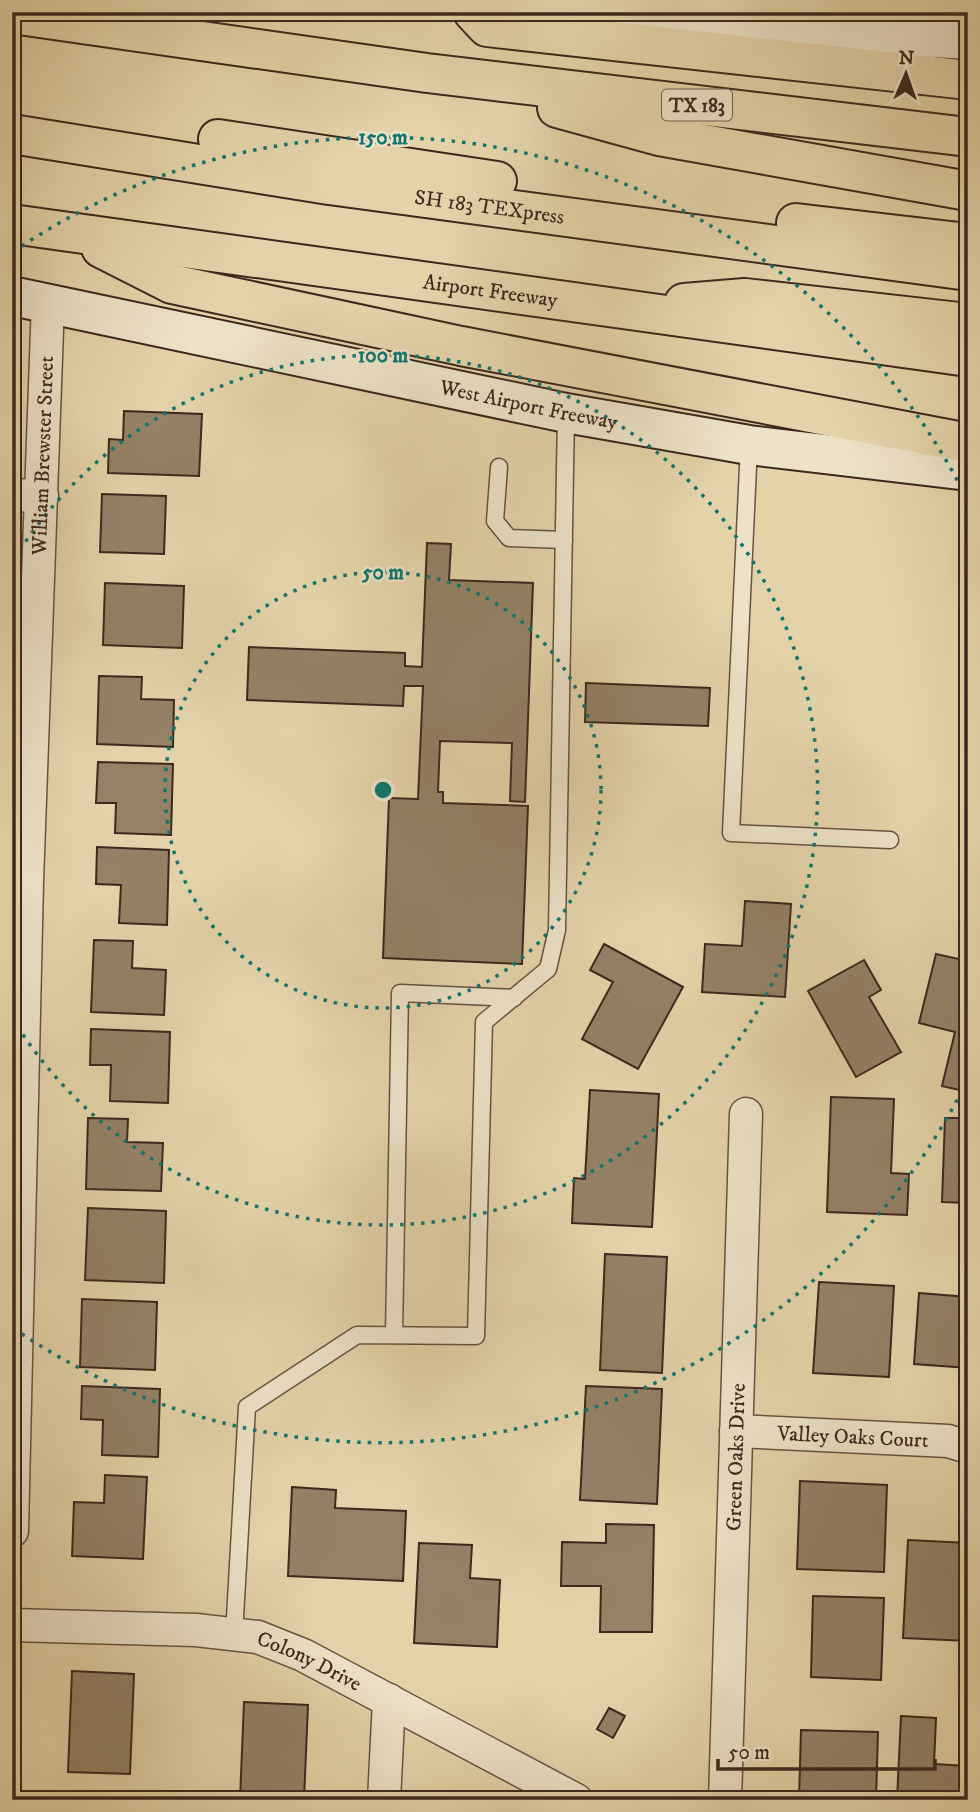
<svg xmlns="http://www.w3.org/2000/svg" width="980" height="1812" font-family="'IM FELL DW Pica',serif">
<rect width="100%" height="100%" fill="#e4d3a9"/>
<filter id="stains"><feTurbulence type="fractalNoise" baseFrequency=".00286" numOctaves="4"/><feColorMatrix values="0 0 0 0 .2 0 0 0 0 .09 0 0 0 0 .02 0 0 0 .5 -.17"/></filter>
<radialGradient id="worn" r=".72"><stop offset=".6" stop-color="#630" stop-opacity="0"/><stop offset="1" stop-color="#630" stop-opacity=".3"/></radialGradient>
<g fill="#948166" stroke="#3d281e" stroke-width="2">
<polygon points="124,411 202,414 199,476 108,473 109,439 123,440"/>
<polygon points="102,494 166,496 164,554 100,552"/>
<polygon points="427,543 451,544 449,580 533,583 525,802 510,801 512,743 440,741 438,792 443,792 443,803 528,806 522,964 383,958 389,798 418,799 423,686 404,686 403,706 247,700 249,647 405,653 405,666 422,667"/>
<polygon points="105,583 184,586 182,648 103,645"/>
<polygon points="99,676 142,677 141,699 174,700 173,747 97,744"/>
<polygon points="586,683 710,688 708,726 585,722"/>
<polygon points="98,762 173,764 171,835 115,833 116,803 96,803"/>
<polygon points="97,847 169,850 167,925 119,923 121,885 96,884"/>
<polygon points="745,901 791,904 785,997 702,992 705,944 742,946"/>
<polygon points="94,940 133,941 132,968 166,970 164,1015 91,1012"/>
<polygon points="604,944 683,987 638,1069 582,1039 613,982 590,970"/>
<polygon points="936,954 968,961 968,1092 942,1086 955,1032 919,1023"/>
<polygon points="864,960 881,990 869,997 901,1052 856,1077 808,991"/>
<polygon points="91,1029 170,1032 168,1103 110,1101 111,1065 90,1065"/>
<polygon points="590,1090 659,1094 652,1227 572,1223 574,1178 585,1179"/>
<polygon points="831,1097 894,1099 891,1173 909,1174 907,1215 827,1212"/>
<polygon points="88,1118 128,1119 127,1142 163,1143 161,1191 86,1189"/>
<polygon points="945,1118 968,1118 968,1203 942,1202"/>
<polygon points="88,1208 166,1211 164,1283 85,1280"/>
<polygon points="605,1254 667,1257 662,1373 600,1370"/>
<polygon points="819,1282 894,1286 889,1377 813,1373"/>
<polygon points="919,1293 968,1297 968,1368 914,1364"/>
<polygon points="82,1299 157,1302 155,1370 80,1367"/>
<polygon points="82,1386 160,1389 158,1457 102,1455 103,1420 81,1419"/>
<polygon points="586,1386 662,1389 657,1504 580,1500"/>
<polygon points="105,1475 147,1477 143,1559 72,1556 74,1502 104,1503"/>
<polygon points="800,1481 887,1485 884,1572 797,1569"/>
<polygon points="292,1487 336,1490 335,1508 406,1511 403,1581 288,1576"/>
<polygon points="606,1524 654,1525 652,1632 600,1632 601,1586 561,1586 562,1542 606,1543"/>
<polygon points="908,1540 968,1543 968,1641 903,1638"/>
<polygon points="419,1543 472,1545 470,1578 500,1580 497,1647 414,1643"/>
<polygon points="813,1596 884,1598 881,1680 811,1677"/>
<polygon points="72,1671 134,1674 130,1774 68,1772"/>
<polygon points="244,1702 308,1705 304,1800 240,1800"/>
<polygon points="609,1708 625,1716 613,1738 597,1729"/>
<polygon points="901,1716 936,1718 934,1764 968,1766 968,1800 897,1800"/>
<polygon points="801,1730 878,1732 876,1800 799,1800"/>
<polygon points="69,1793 117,1795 117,1800 69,1800"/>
</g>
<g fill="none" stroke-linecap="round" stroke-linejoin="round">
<g stroke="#675341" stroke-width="19">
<g id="lane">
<polyline points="749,445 731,833 890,840"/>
<polyline points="499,467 495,521 509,538 564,540"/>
<polyline points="394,1335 400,993 514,998"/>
<polyline points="234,1635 247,1407 357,1335 476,1336 484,1022 548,969 557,930 566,413"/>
</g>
</g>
<g stroke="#675341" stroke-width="35">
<g id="street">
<polyline points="12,495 42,496"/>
<path id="s1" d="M736,1431l212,10 20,6"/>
<path id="s2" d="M12,1531l15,-649 21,-580"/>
<path id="s3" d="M12,1625l184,5 62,7 45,18 273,145"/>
<polyline points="384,1800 389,1700"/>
<path id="s4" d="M725,1800l21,-686"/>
</g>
</g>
<g stroke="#3d281e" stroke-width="42">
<g id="secondary">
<polyline points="597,12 775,29 968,40"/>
<path id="s5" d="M12,296l554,117 183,32 219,26"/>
</g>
</g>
<g stroke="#3d281e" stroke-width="42">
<g id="highway">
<polyline points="473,12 487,27 968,80"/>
<polyline points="12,14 427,73 968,137"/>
<polyline points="557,108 659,136 968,191"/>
<path id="s6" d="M12,134l317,51 639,86"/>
<polyline points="218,139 497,181"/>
<polyline points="796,223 968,243"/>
<path id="s7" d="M12,224l956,133"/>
<polyline points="101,248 172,284 461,346 968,443"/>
<polyline points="684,303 745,298 968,323"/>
</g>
</g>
<use href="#lane" stroke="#ede2c7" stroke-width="16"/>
<use href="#street" stroke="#ede2c7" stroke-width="32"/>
<use href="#secondary" stroke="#ede2c7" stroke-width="38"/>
<use href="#highway" stroke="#e4d3a9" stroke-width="38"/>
</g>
<g fill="none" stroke="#0f766e" stroke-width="3.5" stroke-dasharray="3.5 7">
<circle cx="383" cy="790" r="218"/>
<path d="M14 559A435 435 0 1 1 14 1021"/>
<path d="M967 1081A653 653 0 0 1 13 1328M13 252A653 653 0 0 1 967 499"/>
</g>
<g text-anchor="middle" stroke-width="5" stroke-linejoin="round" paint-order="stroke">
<rect fill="#ede2c7" stroke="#726051" stroke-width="2" x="662" y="89.5" width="70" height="31" rx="5"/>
<g font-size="19" font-weight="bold" fill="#3d281e">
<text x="697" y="112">TX 183</text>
</g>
<g font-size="21" fill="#3d281e" stroke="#ede2c7">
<text dy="7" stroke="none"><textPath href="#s6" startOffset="483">SH 183 TEXpress</textPath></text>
<text dy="7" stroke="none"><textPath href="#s7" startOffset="483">Airport Freeway</textPath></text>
<text dy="7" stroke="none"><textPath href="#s5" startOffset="528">West Airport Freeway</textPath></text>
<text dy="7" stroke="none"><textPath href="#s2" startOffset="1076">William Brewster Street</textPath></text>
<text dy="7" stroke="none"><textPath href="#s1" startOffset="117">Valley Oaks Court</textPath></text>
<text dy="7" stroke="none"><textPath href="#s4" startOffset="343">Green Oaks Drive</textPath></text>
<text dy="7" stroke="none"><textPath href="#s3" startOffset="303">Colony Drive</textPath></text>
</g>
</g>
<circle cx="383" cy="790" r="10" fill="#0f766e" stroke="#ede2c7" stroke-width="3.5"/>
<g font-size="21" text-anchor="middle" font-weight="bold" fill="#0f766e" stroke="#ede2c7" stroke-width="5" stroke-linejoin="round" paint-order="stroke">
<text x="383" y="144">150 m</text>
<text x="383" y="362">100 m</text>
<text x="383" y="579">50 m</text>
</g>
<rect width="980" height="1812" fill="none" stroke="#e4d3a9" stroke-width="42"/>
<rect x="14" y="14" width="952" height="1784" fill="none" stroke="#3d281e" stroke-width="3.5"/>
<rect x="21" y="21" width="938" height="1770" fill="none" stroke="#3d281e" stroke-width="2"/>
<g transform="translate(906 74) rotate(2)" stroke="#ede2c7" stroke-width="5" paint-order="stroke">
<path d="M0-5L12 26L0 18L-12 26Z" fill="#3d281e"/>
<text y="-10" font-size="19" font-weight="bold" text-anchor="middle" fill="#3d281e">N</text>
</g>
<path d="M718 1759v10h217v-10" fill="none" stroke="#3d281e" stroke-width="3.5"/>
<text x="728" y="1759" font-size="21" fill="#3d281e" stroke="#ede2c7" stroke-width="5" paint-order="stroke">50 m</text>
<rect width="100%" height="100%" filter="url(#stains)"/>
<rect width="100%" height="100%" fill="url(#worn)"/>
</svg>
